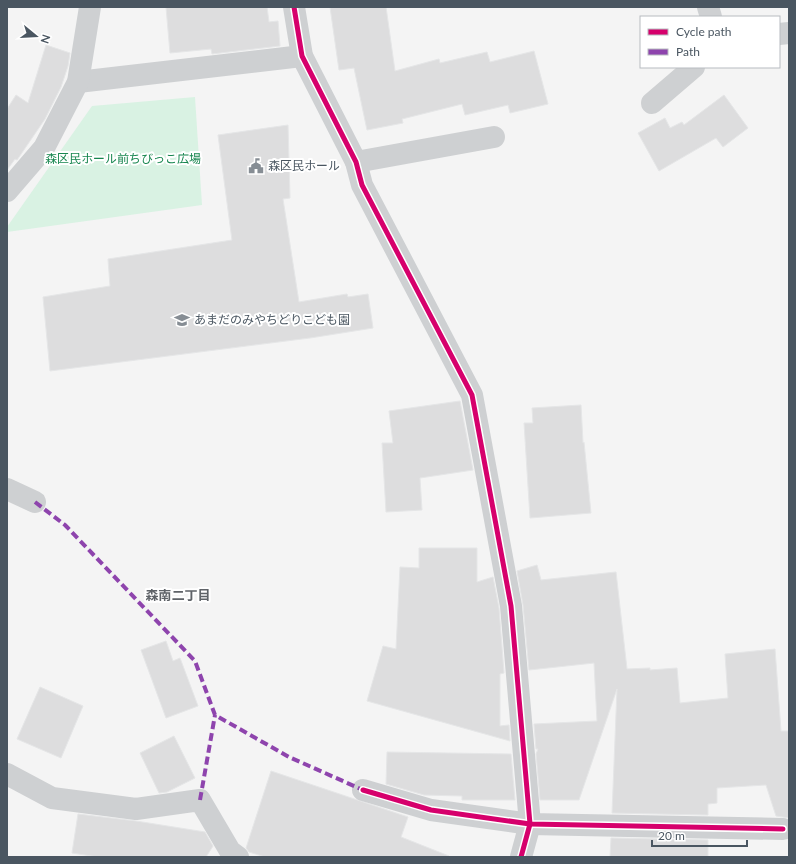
<svg xmlns="http://www.w3.org/2000/svg" width="796" height="864" font-family="Lato,'Noto Sans JP',sans-serif">
<rect width="100%" height="100%" fill="#f4f4f4"/>
<polygon fill="#d9f2e3" points="195,97 202,205 7,232 7,227 92,106"/>
<g fill="#ddddde" stroke="#e5e6e7">
<polygon points="166,7 267,7 269,22 278,21 280,46 212,54 211,49 170,53"/>
<polygon points="330,7 386,7 395,71 439,59 440,63 487,52 490,62 534,51 548,104 510,113 508,105 465,115 462,104 402,119 403,123 367,130 354,68 339,70"/>
<polygon points="46,45 70,53 68,66 61,87 45,119 17,160 15,159 7,170 7,109 16,95 28,103"/>
<polygon points="724,95 748,128 723,147 716,138 659,171 638,133 665,118 670,128 682,122 684,125"/>
<polygon points="288,125 290,198 283,199 299,302 347,294 348,297 368,294 373,328 310,338 50,371 43,297 110,286 108,259 232,240 218,135"/>
<polygon points="460,401 473,470 420,478 422,510 386,512 382,443 393,443 389,411"/>
<polygon points="581,405 583,443 584,442 591,513 530,518 524,423 533,423 532,408"/>
<polygon points="419,548 477,548 477,582 493,577 499,608 504,673 500,674 500,726 509,725 510,741 367,701 383,646 396,649 400,567 419,568"/>
<polygon points="537,565 541,580 616,572 627,669 650,668 650,670 677,668 680,703 728,698 725,654 775,649 781,731 789,731 789,818 776,816 766,785 717,788 717,803 708,804 708,815 612,813 617,689 579,800 540,800 536,754 538,749 536,749 534,724 597,721 594,663 529,670 523,605 517,571"/>
<polygon points="166,641 173,661 180,658 198,706 166,718 141,650"/>
<polygon points="40,687 83,706 61,758 17,739"/>
<polygon points="174,736 195,778 167,792 159,793 140,753"/>
<polygon points="387,752 511,754 515,800 462,800 462,796 424,795 386,784"/>
<polygon points="271,771 408,817 401,837 449,856 448,857 265,857 249,852 246,848"/>
<polygon points="78,814 136,821 205,832 213,846 206,857 98,857 72,853"/>
<polygon points="611,838 708,840 708,857 610,857"/>
</g>
<g fill="none" stroke-linecap="round" stroke-linejoin="round">
<g stroke="#ced0d2" stroke-width="22">
<polyline points="294,7 302,56 356,162 362,185 472,395 511,606 530,824 521,857"/>
<polyline points="708,7 711,17"/>
<polyline points="779,34 789,33"/>
<polyline points="78,82 302,56"/>
<polyline points="652,103 694,67"/>
<polyline points="356,162 494,137"/>
<polyline points="7,191 44,148 78,82 90,7"/>
<polyline points="7,489 35,502"/>
<polyline points="7,774 52,798 136,809 200,800 230,851 238,857"/>
<polyline points="363,790 431,810 530,824 783,829"/>
</g>
<g stroke="#8e44ad" stroke-width="4" stroke-dasharray="8 4" stroke-linecap="butt">
<polyline points="35,502 65,525 195,661 215,715 289,757 363,790"/>
<polyline points="200,800 215,715"/>
</g>
<g stroke="#fff" stroke-width="8">
<g id="cycleway">
<polyline points="294,7 302,56 356,162 362,185 472,395 511,606 530,824 521,857"/>
<polyline points="363,790 431,810 530,824 783,829"/>
</g>
</g>
<use href="#cycleway" stroke="#d6006c" stroke-width="5"/>
</g>
<defs>
<g id="civic-bare" transform="scale(1.2)"><path d="M-.6-6.5H3V-4.5H.6V-3L4-1V1h2V6H-6V1h2V-1L-.6-3ZM-1.2 2.5V6h2.4V2.5Z" fill="#868d94" stroke="#fff" stroke-width="2.5" paint-order="stroke"/></g>
<g id="school-bare" transform="scale(1.2)"><path d="M0-5L7-2L0 1L-7-2ZM-4 1L0 2.5L4 1V4Q0 6-4 4Z" fill="#868d94" stroke="#fff" stroke-width="2.5" paint-order="stroke"/></g>
</defs>
<g fill-rule="evenodd">
<use href="#civic-bare" x="256" y="166"/>
<use href="#school-bare" x="182" y="320"/>
</g>
<g text-anchor="middle" stroke-width="4" stroke-linejoin="round" paint-order="stroke">
<g font-size="12" fill="#17864f" stroke="#fff">
<text x="123" y="163">森区民ホール前ちびっこ広場</text>
</g>
<g font-size="12" fill="#4a5661" stroke="#fff" text-anchor="start">
<text x="268" y="170">森区民ホール</text>
<text x="194" y="324">あまだのみやちどりこども園</text>
</g>
<g font-size="13" font-weight="bold" fill="#5f6368" stroke="#fff">
<text x="178" y="600">森南二丁目</text>
</g>
</g>
<rect width="796" height="864" fill="none" stroke="#4a5661" stroke-width="16"/>
<rect x="640" y="16" width="140" height="52" fill="#ffffff" stroke="#b7bbc0"/>
<rect x="648" y="29" width="20" height="6" fill="#d6006c" stroke="#b7bbc0"/>
<text x="676" y="36" font-size="12" fill="#4a5661">Cycle path</text>
<rect x="648" y="49" width="20" height="6" fill="#8e44ad" stroke="#b7bbc0"/>
<text x="676" y="56" font-size="12" fill="#4a5661">Path</text>
<g transform="translate(36 36) rotate(108)" stroke="#ffffff" stroke-width="3" paint-order="stroke">
<path d="M0-3L7 15L0 10L-7 15Z" fill="#4a5661"/>
<text y="-6" font-size="11" font-weight="bold" text-anchor="middle" fill="#4a5661">N</text>
</g>
<path d="M652 840v6h95v-6" fill="none" stroke="#4a5661" stroke-width="2"/>
<text x="658" y="840" font-size="12" fill="#4a5661" stroke="#ffffff" stroke-width="3" paint-order="stroke">20 m</text>
</svg>
